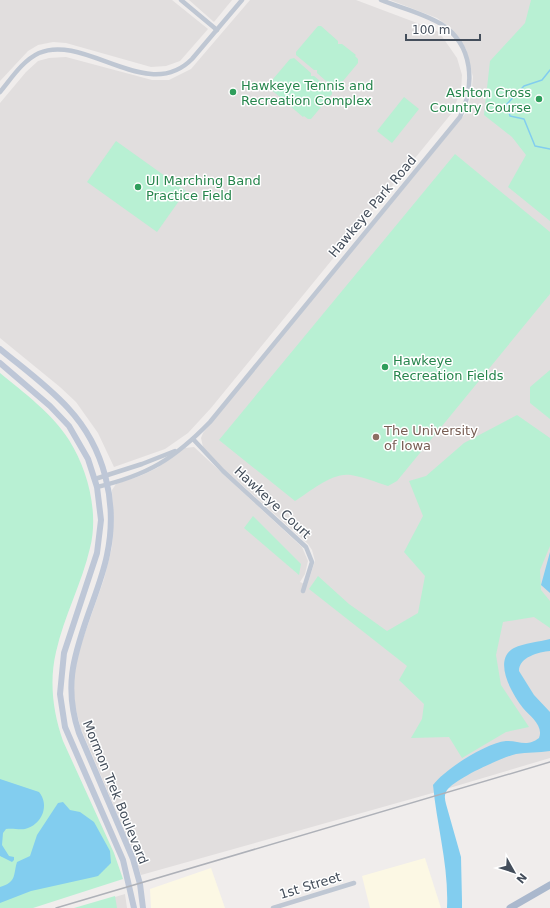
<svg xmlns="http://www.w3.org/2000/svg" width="550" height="908" font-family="'DejaVu Sans',sans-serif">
<rect width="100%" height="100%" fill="#f0edec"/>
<g fill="#fcf8e4">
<polygon points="425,858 441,908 370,908 362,876"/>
<polygon points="211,868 225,908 151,908 150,889"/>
</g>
<g fill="#e1dede">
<polygon points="0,0 172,0 208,29 180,61 166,66 151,67 66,43 53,42 38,45 28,51 0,81"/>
<polygon points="189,0 232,0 214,22"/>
<polygon points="250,0 356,0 425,26 439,32 457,58 462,75 461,91 451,114 211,408 188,433 165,449 114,467 98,433 76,402 60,387 0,338 0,103 26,72 38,61 49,58 66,57 152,80 169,80 191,69"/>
<polygon points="390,0 550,0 550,758 429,794 141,875 134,853 81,729 75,706 73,684 78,653 104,579 112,547 113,528 112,490 116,484 140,476 157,468 185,448 194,447 302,547 308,561 305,574 300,582 307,585 315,561 312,550 308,544 223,468 203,447 201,438 203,433 465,114 471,97 473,77 466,49 460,39 448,26 437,18"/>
<polygon points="125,894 127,908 78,908"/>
</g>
<g fill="#b8f0d3">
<polygon points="531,0 550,0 550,221 508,187 526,155 512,137 484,115 490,61 525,23"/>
<polygon points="318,26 321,26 338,41 338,44 342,44 356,55 355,56 358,59 358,63 338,87 334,88 317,73 317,70 314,70 296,55 296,52"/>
<polygon points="294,58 311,73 311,76 314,76 332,91 332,94 311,119 308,119 304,116 303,117 289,105 290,102 286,102 269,88 268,85 290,59"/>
<polygon points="404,97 419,109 392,143 377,131"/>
<polygon points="116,141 186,191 157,232 87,182"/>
<path d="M455,154l95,78v62l-153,187 -9,5c-12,-4 -25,-9 -37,-11 -19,-3 -40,16 -56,26l-76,-61z"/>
<polygon points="550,370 550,419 530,403 530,387"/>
<path d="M0,373c24,20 52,40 69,67 19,30 30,73 21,108 -8,35 -26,68 -34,104 -7,30 -3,60 7,89l51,112 9,26 -90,29h-33z"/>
<polygon points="517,415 550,438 550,546 540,570 541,590 550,601 550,628 534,617 503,622 496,655 501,685 529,727 506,732 462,758 449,737 411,738 422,719 424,704 399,680 407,666 309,589 318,576 349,604 387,631 418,613 425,576 404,552 423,516 409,481 426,476 464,443"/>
<polygon points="253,516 301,564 299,575 244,528"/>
<polygon points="115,896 117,908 74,908"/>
</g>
<g fill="#82cdef">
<polygon points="550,552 550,593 541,585"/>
<path d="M550,639v12c-11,1 -31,6 -31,20l15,24 16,17v39c-11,2 -23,1 -34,3 -13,3 -65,26 -70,38 -2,4 -1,8 0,12l15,53 1,44v7h-15c2,-42 -10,-81 -14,-123 12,-16 53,-42 73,-44 12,-1 20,7 33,-3 5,-12 -9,-22 -16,-30 -11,-14 -31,-48 -9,-60 10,-5 25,-6 36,-9z"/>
<path d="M0,779l39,13c11,13 3,33 -14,37 -6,1 -12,-1 -19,0l-3,4 -1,12 7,11 5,1v3l-2,2 -12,-6z"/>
<path d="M63,802l7,8 10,2 14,10 16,29 1,12 -13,13 -4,1 -63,14 -31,12v-16c17,-5 13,-12 17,-25l13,-6 7,-21 21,-32z"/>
</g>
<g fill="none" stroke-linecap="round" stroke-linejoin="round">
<polyline stroke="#82cdef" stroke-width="1.5" points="550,70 542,80 524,86 507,104 510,116 524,119 535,146 550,149"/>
<g stroke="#bfc7d3" stroke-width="4.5">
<polyline points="181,0 217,30"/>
<path d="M0,92c11,-13 22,-31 39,-39 46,-20 109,51 153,6l50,-59"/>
<polyline points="193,439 223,471 306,547 312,562 303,591"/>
<polyline points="95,479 142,464 175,451"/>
<path d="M97,487c51,-12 77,-28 113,-65l250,-305c15,-32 14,-72 -19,-93 -18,-11 -40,-16 -60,-24"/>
<polyline points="273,908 354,883"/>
</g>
<g stroke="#bec7d7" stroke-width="6">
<path d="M0,349c23,19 48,37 68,59 37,40 50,95 39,147 -4,20 -12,40 -19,60 -15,43 -24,73 -9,118l54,126 7,25 3,24"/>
<polyline points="0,363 50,406 69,426 88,459 97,487 101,520 97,553 64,653 60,694 65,727 123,860 134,908"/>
</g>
<polyline stroke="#aab8cd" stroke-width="7" points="510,908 550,885"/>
<polyline stroke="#aeb1b8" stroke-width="1.5" points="56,908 550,762"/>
</g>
<g fill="#2e9e5b" stroke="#fff" stroke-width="1.5">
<circle cx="233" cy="92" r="4"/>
<circle cx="539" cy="99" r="4"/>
<circle cx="138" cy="187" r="4"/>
<circle cx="385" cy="367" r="4"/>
</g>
<circle fill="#8d6e63" stroke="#fff" stroke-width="1.5" cx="376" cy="437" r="4"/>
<g text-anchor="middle" stroke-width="3" stroke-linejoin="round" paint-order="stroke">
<g font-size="13" fill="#27864d" stroke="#fff" text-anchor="start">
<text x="241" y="90">Hawkeye Tennis and<tspan x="241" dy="15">Recreation Complex</tspan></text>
<text x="531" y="97" text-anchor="end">Ashton Cross<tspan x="531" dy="15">Country Course</tspan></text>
<text x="146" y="185">UI Marching Band<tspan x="146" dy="15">Practice Field</tspan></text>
<text x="393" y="365">Hawkeye<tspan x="393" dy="15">Recreation Fields</tspan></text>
</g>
<g font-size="13" fill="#444e5b" stroke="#fff">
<text transform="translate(372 206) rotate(-50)" y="5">Hawkeye Park Road</text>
<text transform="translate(273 502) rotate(43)" y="5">Hawkeye Court</text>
<text transform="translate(116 792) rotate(68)" y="5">Mormon Trek Boulevard</text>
<text transform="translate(310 885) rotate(-17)" y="5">1st Street</text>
</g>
<g font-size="13" fill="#785e54" stroke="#fff" text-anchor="start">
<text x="384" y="435">The University<tspan x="384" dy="15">of Iowa</tspan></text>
</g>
</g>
<g transform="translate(514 872) rotate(129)" stroke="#ffffff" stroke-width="3" paint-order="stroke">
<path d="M0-3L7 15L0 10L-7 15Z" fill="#444e5b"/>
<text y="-6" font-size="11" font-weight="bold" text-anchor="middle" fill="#444e5b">N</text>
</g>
<path d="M406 34v6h74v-6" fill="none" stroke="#444e5b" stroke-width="2"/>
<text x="412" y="34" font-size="12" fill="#444e5b" stroke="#ffffff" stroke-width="3" paint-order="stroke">100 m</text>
</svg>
